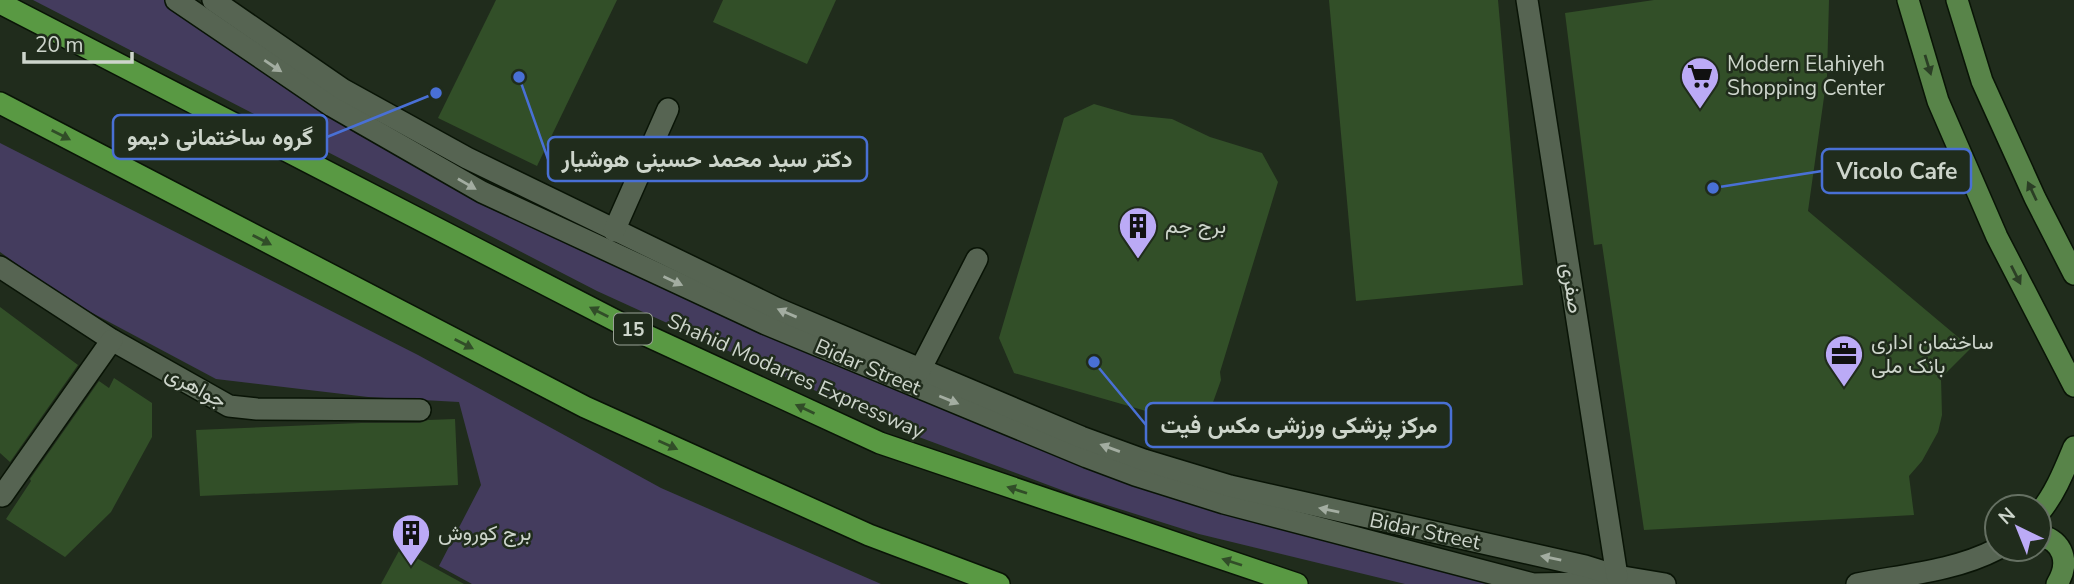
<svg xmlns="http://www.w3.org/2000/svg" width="2074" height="584" font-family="'Nunito Sans',Vazirmatn,sans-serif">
<rect width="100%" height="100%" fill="#202c1c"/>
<g fill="#443c5e">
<polygon points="33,0 166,0 284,85 357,134 421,166 939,403 1530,584 1405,584 1199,534 1075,495 908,433 597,291"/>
<polygon points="0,143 418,355 661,488 881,584 472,584 439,566 481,485 459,402 368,397 216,379 66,299 0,252"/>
</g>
<g fill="#324f28">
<polygon points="496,0 617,0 537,166 438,118"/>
<polygon points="723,0 836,0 807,64 713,22"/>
<polygon points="1329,0 1498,0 1523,285 1356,301"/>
<polygon points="1654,0 1829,0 1827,76 1808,211 1971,348 1941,378 1942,415 1938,432 1922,461 1909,476 1914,515 1644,530 1602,244 1594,245 1565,13"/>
<polygon points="1094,104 1132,115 1172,119 1210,137 1262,153 1278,182 1220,372 1221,380 1212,405 1184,422 1014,373 999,338 1064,118"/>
<polygon points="0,307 78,365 10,462 0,453"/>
<polygon points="114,378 152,403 152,437 111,512 65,557 6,519 31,481 30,479 99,381 109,388"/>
<polygon points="455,419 458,485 200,496 196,430 361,423 420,423 428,420"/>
<polygon points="400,549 464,584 381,584"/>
</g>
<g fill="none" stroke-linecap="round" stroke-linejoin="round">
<g stroke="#091406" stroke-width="24">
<g id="minor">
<polyline points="176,0 332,106 482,192 766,324 1087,457 1135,475 1224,503 1533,584 1587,583 1615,576"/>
<polyline points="213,0 342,89 467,158 778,309 1081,437 1144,460 1230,486 1585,566 1617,576 1665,584"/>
<polyline points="1527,0 1617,576"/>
<polyline points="614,231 668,109"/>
<polyline points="0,267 112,340 229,406 257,409 420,410"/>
<polyline points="920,370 977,259"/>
<polyline points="2,496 112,340"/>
<path d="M1857,584c46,-9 98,-13 140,-35"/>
</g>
</g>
<g stroke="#091406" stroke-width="24">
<g id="major">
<polyline points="1908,0 1938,101 1997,237 2074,386"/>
<polyline points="1957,0 1982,81 2035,198 2074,274"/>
<path d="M2039,513c16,-19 25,-42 35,-66"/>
<path d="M2039,535c25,6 31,28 18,49"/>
</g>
</g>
<g stroke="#091406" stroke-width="24">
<g id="highway">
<polyline points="0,3 626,326 880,443 1297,584"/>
<polyline points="0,103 585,407 869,535 999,584"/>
</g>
</g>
<use href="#minor" stroke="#566452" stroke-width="21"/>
<use href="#major" stroke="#588449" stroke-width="21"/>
<use href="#highway" stroke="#599943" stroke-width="21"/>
</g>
<defs><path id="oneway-solid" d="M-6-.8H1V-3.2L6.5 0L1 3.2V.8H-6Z" transform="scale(1.75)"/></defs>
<g fill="#2b3e25">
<use href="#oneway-solid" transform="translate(1928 65) rotate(73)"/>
<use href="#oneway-solid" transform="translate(2032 191) rotate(-115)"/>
<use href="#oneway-solid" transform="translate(2016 275) rotate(63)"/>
</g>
<g fill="#a3ada1">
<use href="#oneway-solid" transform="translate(273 66) rotate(34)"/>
<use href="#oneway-solid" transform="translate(467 184) rotate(30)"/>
<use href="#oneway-solid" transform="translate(673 281) rotate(25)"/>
<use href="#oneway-solid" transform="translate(787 313) rotate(-157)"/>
<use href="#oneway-solid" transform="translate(949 400) rotate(22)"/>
<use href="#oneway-solid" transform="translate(1110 448) rotate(-160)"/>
<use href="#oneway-solid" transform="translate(1329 510) rotate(-168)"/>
<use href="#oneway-solid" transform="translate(1551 558) rotate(-168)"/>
</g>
<g fill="#314d28">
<use href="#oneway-solid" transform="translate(61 135) rotate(27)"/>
<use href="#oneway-solid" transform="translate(262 240) rotate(27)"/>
<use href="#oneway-solid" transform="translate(599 312) rotate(-153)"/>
<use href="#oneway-solid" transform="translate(464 344) rotate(27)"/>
<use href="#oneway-solid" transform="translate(805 409) rotate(-155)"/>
<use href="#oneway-solid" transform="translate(668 445) rotate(24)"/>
<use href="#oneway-solid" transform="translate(1017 490) rotate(-162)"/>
<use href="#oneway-solid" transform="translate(1232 562) rotate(-162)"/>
</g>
<defs>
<g id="supermarket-pin" transform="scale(2.0125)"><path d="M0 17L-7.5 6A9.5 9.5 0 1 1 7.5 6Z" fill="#bbaaf6" stroke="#202c1c"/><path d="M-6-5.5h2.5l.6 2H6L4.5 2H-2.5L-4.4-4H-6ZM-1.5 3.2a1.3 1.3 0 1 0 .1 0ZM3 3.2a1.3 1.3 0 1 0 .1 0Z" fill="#111"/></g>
<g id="building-pin" transform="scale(2.0125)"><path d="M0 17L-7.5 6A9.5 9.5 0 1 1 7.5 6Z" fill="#bbaaf6" stroke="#202c1c"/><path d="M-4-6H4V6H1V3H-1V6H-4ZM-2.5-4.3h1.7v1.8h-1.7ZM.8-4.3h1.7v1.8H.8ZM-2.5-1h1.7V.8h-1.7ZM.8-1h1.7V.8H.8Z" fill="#111"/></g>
<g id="office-pin" transform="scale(2.0125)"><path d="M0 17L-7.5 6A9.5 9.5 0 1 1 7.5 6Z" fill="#bbaaf6" stroke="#202c1c"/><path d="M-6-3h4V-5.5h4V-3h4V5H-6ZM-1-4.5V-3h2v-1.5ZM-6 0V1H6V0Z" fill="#111"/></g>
</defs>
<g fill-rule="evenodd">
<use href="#supermarket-pin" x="1700" y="76"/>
<use href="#building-pin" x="1138" y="226"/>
<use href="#office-pin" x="1844" y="354"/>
<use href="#building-pin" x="411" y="533"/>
</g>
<g text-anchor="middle" stroke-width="5" stroke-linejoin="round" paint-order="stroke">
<rect fill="#202c1c" stroke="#99a296" stroke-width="2" x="614" y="313.5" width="38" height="31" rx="5"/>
<g font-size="19" font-weight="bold" fill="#cdd5cb">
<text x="633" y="336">15</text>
</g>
<g font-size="21" fill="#cdd5cb" stroke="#202c1c" text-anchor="start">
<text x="1727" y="71">Modern Elahiyeh<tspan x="1727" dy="24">Shopping Center</tspan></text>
<text x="1165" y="233">برج جم</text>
<text x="1871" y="349">ساختمان اداری<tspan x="1871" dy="24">بانک ملی</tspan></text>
<text x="438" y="540">برج کوروش</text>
</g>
<g font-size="21" fill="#cdd5cb" stroke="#202c1c">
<text transform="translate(1572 288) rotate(81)" y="7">صفری</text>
<text transform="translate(868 367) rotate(23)" y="7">Bidar Street</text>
<text transform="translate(796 376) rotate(24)" y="7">Shahid Modarres Expressway</text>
<text transform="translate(196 387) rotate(28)" y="7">جواهری</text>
<text transform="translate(1425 531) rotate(12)" y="7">Bidar Street</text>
</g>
</g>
<path fill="none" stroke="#4970d5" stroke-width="2.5" d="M436 93L327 137M519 77L548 159M1713 188L1822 171M1094 362L1146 425"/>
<g fill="#4970d5" stroke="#202c1c" stroke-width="2.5">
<circle cx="436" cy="93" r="7"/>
<circle cx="519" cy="77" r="7"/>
<circle cx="1713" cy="188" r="7"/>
<circle cx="1094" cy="362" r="7"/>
</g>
<g fill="#202c1c" stroke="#4970d5" stroke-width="2.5">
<rect x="113" y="115" width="214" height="44" rx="7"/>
<rect x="548" y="137" width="319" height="44" rx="7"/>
<rect x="1822" y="149" width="149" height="44" rx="7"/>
<rect x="1146" y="403" width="305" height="44" rx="7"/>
</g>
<g font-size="23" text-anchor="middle" font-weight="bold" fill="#cdd5cb">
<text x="220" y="145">گروه ساختمانی دیمو</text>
<text x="707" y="167">دکتر سید محمد حسینی هوشیار</text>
<text x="1897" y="179">Vicolo Cafe</text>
<text x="1299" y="433">مرکز پزشکی ورزشی مکس فیت</text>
</g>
<g transform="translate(2018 528) rotate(317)"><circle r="33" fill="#202c1c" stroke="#657062" stroke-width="2"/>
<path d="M0-5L12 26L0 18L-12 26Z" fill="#bbaaf6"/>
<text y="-10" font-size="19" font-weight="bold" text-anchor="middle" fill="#cdd5cb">N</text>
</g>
<path d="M24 52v10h108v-10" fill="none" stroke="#cdd5cb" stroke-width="3.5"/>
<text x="35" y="52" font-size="21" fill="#cdd5cb" stroke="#202c1c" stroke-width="5" paint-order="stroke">20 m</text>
</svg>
